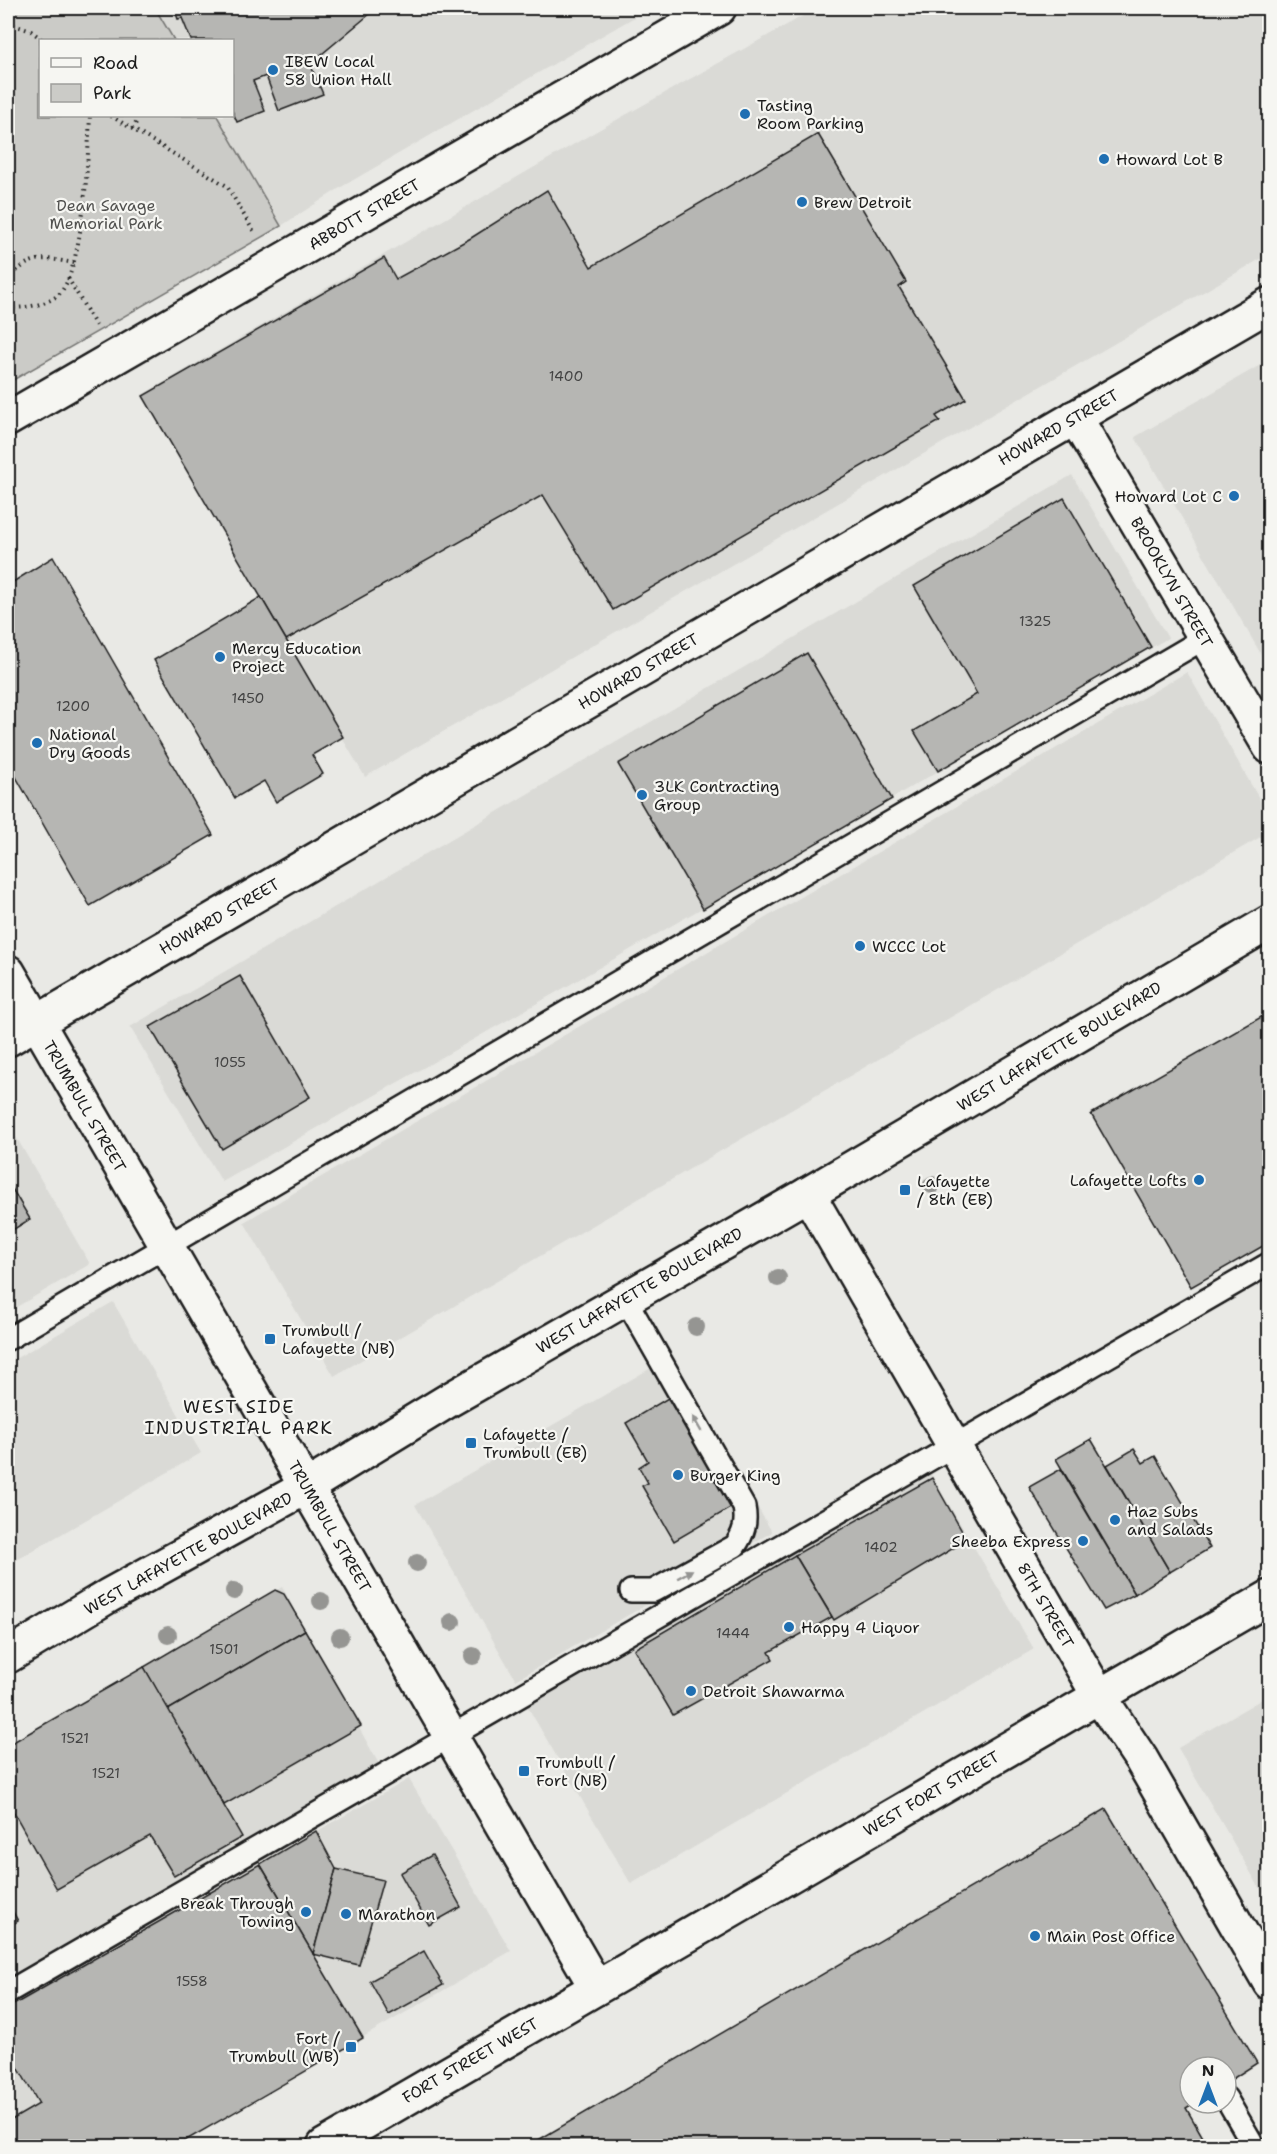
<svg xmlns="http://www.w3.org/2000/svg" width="1277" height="2154" font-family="'Shantell Sans',sans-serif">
<rect width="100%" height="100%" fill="#e9e9e5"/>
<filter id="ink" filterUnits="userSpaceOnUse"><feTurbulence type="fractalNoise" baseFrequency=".0167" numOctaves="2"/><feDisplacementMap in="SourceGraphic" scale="12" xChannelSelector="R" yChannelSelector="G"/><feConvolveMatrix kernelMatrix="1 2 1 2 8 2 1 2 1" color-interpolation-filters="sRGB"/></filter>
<g filter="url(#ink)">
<g fill="#dadad6">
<polygon points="155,8 650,8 343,186 281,226 217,116 232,116 232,40 174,40"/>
<polygon points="817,8 1269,8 1269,254 365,777 142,395 595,132"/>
<polygon points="1269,360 1269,668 1135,437"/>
<polygon points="1072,475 1168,638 571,984 222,1182 130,1027"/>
<polygon points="1187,672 1269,816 1269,832 334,1376 244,1222"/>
<polygon points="8,1123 90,1264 8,1312"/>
<polygon points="113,1302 201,1453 8,1565 8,1363"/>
<polygon points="670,1357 772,1532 516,1680 415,1505"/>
<polygon points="928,1469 1034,1649 631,1884 526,1704"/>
<polygon points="282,1587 381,1768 8,1979 8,1748"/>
<polygon points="1269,1695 1269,1904 1178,1748"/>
<polygon points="409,1779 511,1951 176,2146 8,2146 8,2006"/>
</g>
<polygon fill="#cbcbc7" stroke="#747472" stroke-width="1.5" points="8,8 155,8 174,40 40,40 40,116 217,116 281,226 8,383"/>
<g fill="#b6b6b3" stroke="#1c1c1c" stroke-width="1.5">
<polygon points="174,8 366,8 371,13 310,64 323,94 279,111 266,76 253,81 265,111 237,122 232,110 232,40 191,40 182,18 178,19"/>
<polygon points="818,134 906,282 899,287 966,399 936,416 940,421 613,610 543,495 286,640 143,396 384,258 396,279 471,238 547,190 591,267"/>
<polygon points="1064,498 1151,647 938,771 914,731 977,694 914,586"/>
<polygon points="53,557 213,835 90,906 8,763 8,585"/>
<polygon points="261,597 343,737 312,755 323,774 276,802 264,781 235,798 154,660"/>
<polygon points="807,653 892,799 703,909 618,764"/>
<polygon points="240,976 310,1097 222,1149 150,1027"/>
<polygon points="1270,1012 1270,1242 1191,1287 1091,1114"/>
<polygon points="8,1182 30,1219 8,1233"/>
<polygon points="668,1398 732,1507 674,1541 642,1486 648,1483 639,1467 648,1461 626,1423"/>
<polygon points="1091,1439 1170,1572 1135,1594 1056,1459"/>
<polygon points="1134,1449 1143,1463 1155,1456 1210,1548 1170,1572 1107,1465"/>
<polygon points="1061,1469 1135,1594 1104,1610 1029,1487"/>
<polygon points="932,1478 967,1540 834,1620 795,1555"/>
<polygon points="795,1555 832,1617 769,1652 773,1659 673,1715 634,1649"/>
<polygon points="275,1590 284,1594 305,1630 168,1710 144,1667"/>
<polygon points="305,1630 361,1726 224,1805 168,1710"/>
<polygon points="144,1667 242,1837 174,1876 150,1836 57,1889 8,1802 8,1745"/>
<polygon points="1106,1809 1257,2063 1226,2083 1226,2067 1190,2067 1190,2103 1194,2103 1186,2108 1208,2146 528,2146"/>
<polygon points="316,1831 336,1869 313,1954 260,1864"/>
<polygon points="432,1855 461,1907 429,1925 400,1873"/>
<polygon points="260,1864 363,2038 176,2146 8,2146 8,2122 39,2104 8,2050 8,2008"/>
<polygon points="336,1869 383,1880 359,1965 313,1954"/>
<polygon points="8,1903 18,1921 8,1927"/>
<polygon points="424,1951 443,1985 389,2015 370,1981"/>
</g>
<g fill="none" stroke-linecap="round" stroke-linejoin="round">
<g stroke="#1c1c1c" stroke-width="26">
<g id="service">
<path d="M625,1298l119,209c3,16 0,26 -9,39l-82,45h-22"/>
<polyline points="8,1339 1205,638"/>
<polyline points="8,1992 1270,1263"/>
<polyline points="1226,2098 1254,2146"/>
</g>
</g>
<g stroke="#1c1c1c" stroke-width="38">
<g id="minor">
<polyline points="1075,417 1270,747"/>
<polyline points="8,419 719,8"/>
<polyline points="8,1039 1270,304"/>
<polyline points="808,1194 1099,1696 1141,1759 1270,1983"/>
<polyline points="8,1656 108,1596 308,1486 449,1400 808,1194 1270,922"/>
</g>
</g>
<g stroke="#1c1c1c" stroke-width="38">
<polyline id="tertiary" points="8,972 596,1987"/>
</g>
<g stroke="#1c1c1c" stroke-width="38">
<polyline id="primary" points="324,2146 1270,1597"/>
</g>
<g stroke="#1c1c1c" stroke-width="4" stroke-dasharray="1.5 4.5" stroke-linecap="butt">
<polyline points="8,23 31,31 43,40"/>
<polyline points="111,116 227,186 255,234"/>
<polyline points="132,129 138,120"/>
<polyline points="68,278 96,326"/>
<path d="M8,280c22,-25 34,-23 66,-17"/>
<path d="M8,308c15,0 35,-2 49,-12 27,-21 31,-145 33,-180"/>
</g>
<use href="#service" stroke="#f6f6f2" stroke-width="21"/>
<use href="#minor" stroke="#f6f6f2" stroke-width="33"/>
<use href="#tertiary" stroke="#f6f6f2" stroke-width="33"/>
<use href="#primary" stroke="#f6f6f2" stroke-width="33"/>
</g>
<g fill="#959592">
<circle cx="932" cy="1185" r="9"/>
<circle cx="778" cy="1278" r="9"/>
<circle cx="696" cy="1327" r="9"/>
<circle cx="417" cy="1563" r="9"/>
<circle cx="234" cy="1591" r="9"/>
<circle cx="321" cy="1601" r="9"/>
<circle cx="452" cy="1622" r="9"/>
<circle cx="168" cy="1635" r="9"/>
<circle cx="340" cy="1637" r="9"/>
<circle cx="473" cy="1656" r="9"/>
</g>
<defs><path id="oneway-solid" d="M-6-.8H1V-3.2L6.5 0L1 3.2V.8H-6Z" transform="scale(1.5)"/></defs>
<g fill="#949492">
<use href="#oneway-solid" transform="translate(697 1424) rotate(-120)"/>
<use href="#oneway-solid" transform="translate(685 1574) rotate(-29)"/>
</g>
</g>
<g fill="#1f6fb2" stroke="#f6f6f2" stroke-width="2">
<circle cx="273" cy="70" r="6"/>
<circle cx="745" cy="114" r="6"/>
<circle cx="1104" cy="159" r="6"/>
<circle cx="802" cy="202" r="6"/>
<circle cx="1234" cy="496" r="6"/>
<circle cx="220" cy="657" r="6"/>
<circle cx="37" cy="743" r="6"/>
<circle cx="642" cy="795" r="6"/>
<circle cx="860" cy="946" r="6"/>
<circle cx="1199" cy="1180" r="6"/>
<rect x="899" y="1184" width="12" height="12" rx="3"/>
<rect x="264" y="1333" width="12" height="12" rx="3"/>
<rect x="465" y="1437" width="12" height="12" rx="3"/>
<circle cx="678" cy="1475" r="6"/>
<circle cx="1115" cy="1520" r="6"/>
<circle cx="1083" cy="1541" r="6"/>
<circle cx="789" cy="1627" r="6"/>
<circle cx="691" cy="1691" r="6"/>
<rect x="518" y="1765" width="12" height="12" rx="3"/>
<circle cx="306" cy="1912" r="6"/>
<circle cx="346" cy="1914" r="6"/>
<circle cx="1035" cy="1936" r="6"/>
<rect x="345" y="2041" width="12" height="12" rx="3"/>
</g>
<g text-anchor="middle" stroke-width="4.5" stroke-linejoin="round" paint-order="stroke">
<g font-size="14" fill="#424242">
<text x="566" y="381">1400</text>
<text x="1035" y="626">1325</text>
<text x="248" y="703">1450</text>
<text x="73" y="711">1200</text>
<text x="230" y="1067">1055</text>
<text x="881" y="1552">1402</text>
<text x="733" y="1638">1444</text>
<text x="224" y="1654">1501</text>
<text x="75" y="1743">1521</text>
<text x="106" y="1778">1521</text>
<text x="192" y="1986">1558</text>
</g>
<g font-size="16" fill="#1c1c1c" stroke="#f6f6f2" text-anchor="start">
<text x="285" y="67">IBEW Local<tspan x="285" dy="18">58 Union Hall</tspan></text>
<text x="757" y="111">Tasting<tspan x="757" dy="18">Room Parking</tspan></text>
<text x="1116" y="165">Howard Lot B</text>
<text x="814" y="208">Brew Detroit</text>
<text x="1222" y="502" text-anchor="end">Howard Lot C</text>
<text x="232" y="654">Mercy Education<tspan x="232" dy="18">Project</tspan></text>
<text x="49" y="740">National<tspan x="49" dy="18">Dry Goods</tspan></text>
<text x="654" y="792">3LK Contracting<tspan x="654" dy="18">Group</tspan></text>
<text x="872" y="952">WCCC Lot</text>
<text x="1187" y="1186" text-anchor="end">Lafayette Lofts</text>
<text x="917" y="1187">Lafayette<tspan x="917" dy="18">/ 8th (EB)</tspan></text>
<text x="282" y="1336">Trumbull /<tspan x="282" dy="18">Lafayette (NB)</tspan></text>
<text x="483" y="1440">Lafayette /<tspan x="483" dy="18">Trumbull (EB)</tspan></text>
<text x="690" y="1481">Burger King</text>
<text x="1127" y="1517">Haz Subs<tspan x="1127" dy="18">and Salads</tspan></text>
<text x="1071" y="1547" text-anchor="end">Sheeba Express</text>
<text x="801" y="1633">Happy 4 Liquor</text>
<text x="703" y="1697">Detroit Shawarma</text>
<text x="536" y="1768">Trumbull /<tspan x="536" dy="18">Fort (NB)</tspan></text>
<text x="294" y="1909" text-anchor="end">Break Through<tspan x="294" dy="18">Towing</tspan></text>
<text x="358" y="1920">Marathon</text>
<text x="1047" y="1942">Main Post Office</text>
<text x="339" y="2044" text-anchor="end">Fort /<tspan x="339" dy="18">Trumbull (WB)</tspan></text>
</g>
<g font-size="16" fill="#51514f" stroke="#f6f6f2">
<text x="106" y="211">Dean Savage<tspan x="106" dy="18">Memorial Park</tspan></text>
</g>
<g font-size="16" fill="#1c1c1c" stroke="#f6f6f2">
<text transform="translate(364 214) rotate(-30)" y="6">ABBOTT STREET</text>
<text transform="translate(1058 427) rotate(-30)" y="6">HOWARD STREET</text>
<text transform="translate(1172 582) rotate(60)" y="6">BROOKLYN STREET</text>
<text transform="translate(638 671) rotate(-30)" y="6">HOWARD STREET</text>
<text transform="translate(219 916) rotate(-30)" y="6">HOWARD STREET</text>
<text transform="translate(1059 1046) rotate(-31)" y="6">WEST LAFAYETTE BOULEVARD</text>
<text transform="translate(85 1106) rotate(60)" y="6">TRUMBULL STREET</text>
<text transform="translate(639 1290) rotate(-30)" y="6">WEST LAFAYETTE BOULEVARD</text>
<text transform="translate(330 1526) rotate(60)" y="6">TRUMBULL STREET</text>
<text transform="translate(188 1553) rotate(-29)" y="6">WEST LAFAYETTE BOULEVARD</text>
<text transform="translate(1046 1605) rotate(60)" y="6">8TH STREET</text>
<text transform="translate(931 1793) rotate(-30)" y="6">WEST FORT STREET</text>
<text transform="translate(470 2060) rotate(-30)" y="6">FORT STREET WEST</text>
</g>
<g font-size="18" letter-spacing="1.5" fill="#1c1c1c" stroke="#f6f6f2">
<text x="239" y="1413">WEST SIDE<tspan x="239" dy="21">INDUSTRIAL PARK</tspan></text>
</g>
</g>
<rect width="1277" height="2154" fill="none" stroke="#f6f6f2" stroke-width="30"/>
<rect x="15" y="15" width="1247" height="2124" fill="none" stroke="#1c1c1c" stroke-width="2" filter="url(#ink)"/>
<rect x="39" y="39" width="195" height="78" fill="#f6f6f2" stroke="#9f9f9c" stroke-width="1.5"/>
<rect x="51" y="58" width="30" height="9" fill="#f6f6f2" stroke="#9f9f9c" stroke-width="1.5"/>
<text x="93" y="69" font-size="18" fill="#1c1c1c">Road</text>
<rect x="51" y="84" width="30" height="18" fill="#cbcbc7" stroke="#9f9f9c" stroke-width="1.5"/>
<text x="93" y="99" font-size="18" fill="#1c1c1c">Park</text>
<g transform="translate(1208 2085)"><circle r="28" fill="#f6f6f2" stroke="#9f9f9c" stroke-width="1.5"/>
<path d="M0-4.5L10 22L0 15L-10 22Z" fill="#1f6fb2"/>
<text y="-9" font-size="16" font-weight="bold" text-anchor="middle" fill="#1c1c1c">N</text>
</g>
</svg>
